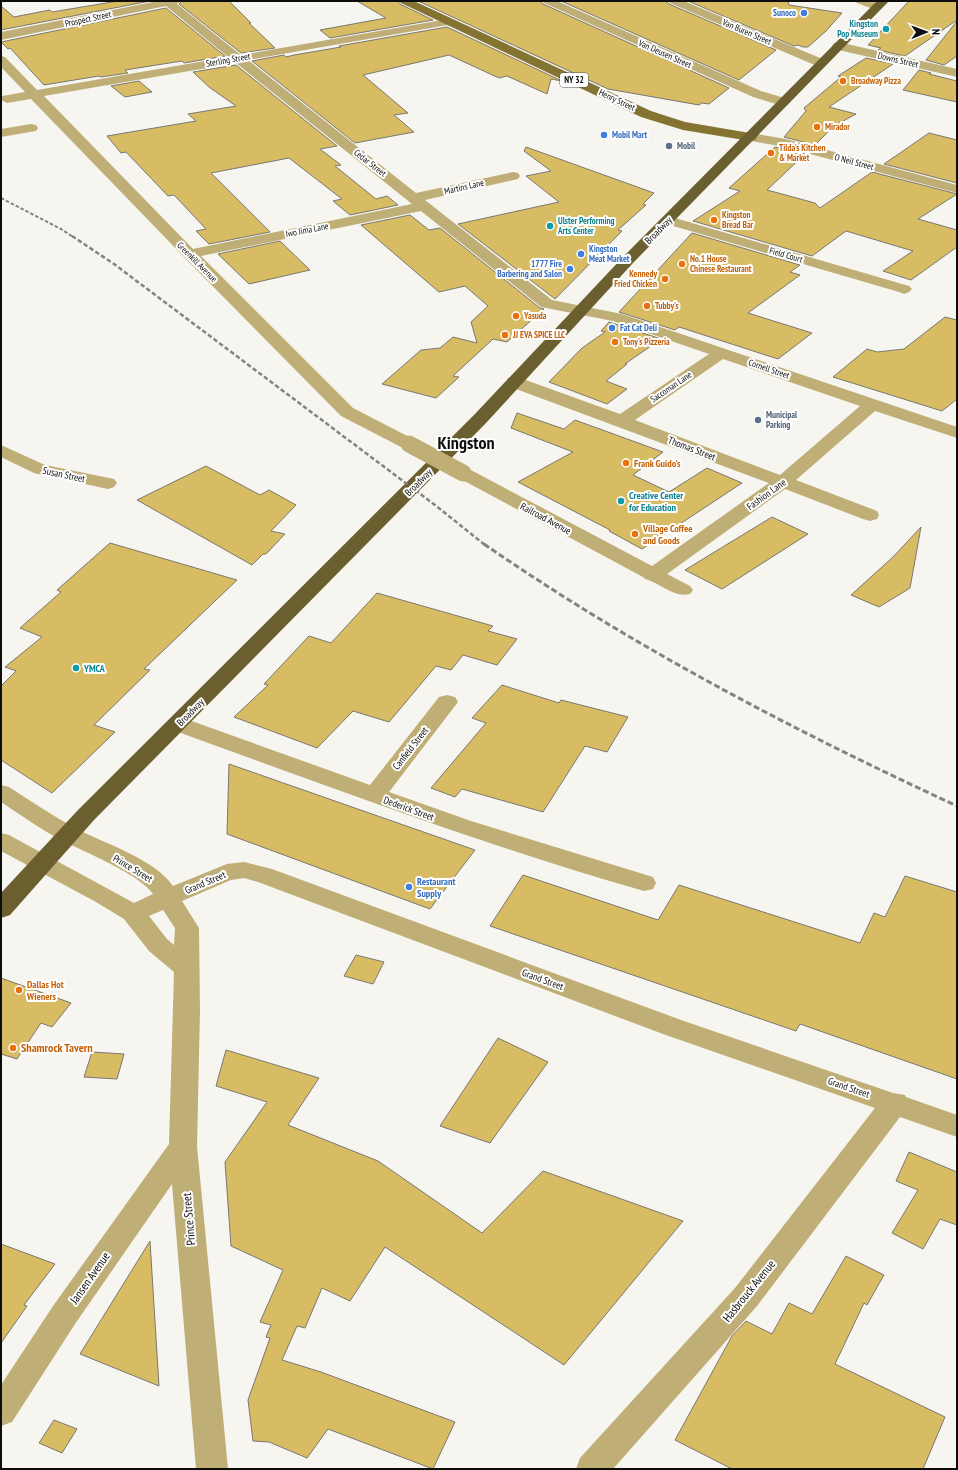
<svg xmlns="http://www.w3.org/2000/svg" width="958" height="1470" font-family="'PT Sans Narrow',sans-serif">
<rect width="100%" height="100%" fill="#f7f5ef"/>
<g fill="#d8bc64" stroke="#797872">
<polygon points="118,1 150,1 1,30 1,6 14,17 50,10 52,12"/>
<polygon points="182,1 229,1 251,23 249,23 275,48 241,53 179,4"/>
<polygon points="357,1 398,1 400,4 433,20 330,38 320,30 386,18"/>
<polygon points="418,1 540,1 543,4 729,88 709,104 702,103 699,105 608,89"/>
<polygon points="561,1 666,1 669,4 776,50 739,80"/>
<polygon points="688,1 788,1 789,5 842,13 826,31 808,47 803,47 798,45 794,46"/>
<polygon points="909,1 957,1 957,20 905,56 878,50 881,48 868,45"/>
<polygon points="166,8 225,56 184,63 182,61 125,70 128,73 101,77 99,76 44,85 10,48 8,49 1,42"/>
<polygon points="957,21 957,56 944,65 926,60"/>
<polygon points="447,27 562,81 551,79 547,94 507,76 499,78 449,55 363,75 408,113 394,115 414,132 355,143 252,61 284,55 286,57 294,55 341,47 339,46"/>
<polygon points="866,58 893,64 829,107 856,114 834,126 815,145 784,137 806,111 804,108 841,77 838,76"/>
<polygon points="236,65 337,146 320,149 341,165 335,166 376,199 387,196 398,205 350,215 333,201 342,199 289,158 211,173 270,232 209,244 196,231 206,229 174,195 168,196 126,152 121,153 107,136 196,121 188,114 236,106 209,87 193,72"/>
<polygon points="919,70 931,73 929,74 957,81 957,102 903,90"/>
<polygon points="139,81 152,92 125,97 111,86"/>
<polygon points="929,133 957,140 957,183 884,164"/>
<polygon points="526,147 654,193 643,204 646,205 618,230 622,231 555,299 458,224 559,202 526,176 551,171 524,151"/>
<polygon points="775,147 805,154 767,190 815,203 820,208 872,172 957,194 918,219 957,230 957,247 911,280 883,271 913,251 846,231 812,256 693,221 740,191 729,188"/>
<polygon points="410,215 429,230 440,228 540,308 544,309 507,342 493,339 453,376 459,377 436,398 382,384 421,350 440,348 453,337 477,343 471,322 488,306 465,286 439,292 361,225"/>
<polygon points="692,233 800,265 790,272 800,275 748,313 812,333 778,359 679,327 675,330 619,312"/>
<polygon points="280,241 310,270 249,284 218,254"/>
<polygon points="945,317 957,320 957,399 942,411 833,377 867,349 877,352 904,349"/>
<polygon points="609,322 661,339 625,364 627,364 606,381 627,389 607,404 549,382 582,348 605,332 601,331"/>
<polygon points="517,413 564,429 575,420 663,452 633,475 669,492 707,468 742,483 642,549 609,531 610,530 518,482 573,452 511,428"/>
<polygon points="206,466 260,495 269,490 296,505 271,531 285,534 266,554 263,554 252,565 137,500"/>
<polygon points="772,517 808,534 722,589 685,570"/>
<polygon points="921,527 910,588 879,607 851,595 893,557"/>
<polygon points="110,543 237,580 144,669 150,670 94,725 115,732 52,793 1,760 1,686 16,671 5,667 42,637 20,628 61,592 57,590"/>
<polygon points="377,593 493,626 488,631 517,639 497,665 463,655 451,670 436,666 389,722 353,711 317,748 234,717 268,685 264,684 309,636 331,643"/>
<polygon points="502,685 559,703 561,700 628,717 607,752 585,746 543,812 462,789 455,797 431,788 486,723 472,718"/>
<polygon points="229,764 475,850 430,909 227,834"/>
<polygon points="523,875 658,920 679,885 860,943 874,913 885,917 905,876 957,892 957,1079 800,1024 796,1031 490,926"/>
<polygon points="356,955 384,962 373,984 344,976"/>
<polygon points="1,978 71,1003 52,1027 41,1023 17,1059 1,1054"/>
<polygon points="498,1038 548,1062 490,1143 440,1126"/>
<polygon points="226,1050 319,1078 288,1125 378,1161 482,1233 543,1171 683,1221 564,1365 385,1247 350,1301 322,1288 305,1328 297,1326 282,1360 321,1372 455,1422 433,1469 328,1429 307,1458 269,1442 253,1441 248,1400 270,1338 266,1337 271,1325 260,1322 283,1270 231,1246 225,1162 267,1102 216,1086"/>
<polygon points="92,1052 124,1054 117,1079 84,1077"/>
<polygon points="909,1152 957,1172 957,1225 940,1219 923,1249 892,1233 918,1190 896,1181"/>
<polygon points="150,1241 159,1386 80,1354"/>
<polygon points="1,1244 55,1264 24,1305 27,1306 1,1343"/>
<polygon points="846,1256 884,1275 867,1305 864,1303 835,1364 945,1417 923,1469 732,1469 675,1440 732,1336 746,1321 772,1334 789,1303 812,1314"/>
<polygon points="54,1420 77,1429 62,1453 39,1443"/>
</g>
<g fill="none" stroke-linecap="round" stroke-linejoin="round">
<g fill="#bfae75" fill-rule="evenodd">
<path d="M158,1h23l-4,3 64,51 207,-36 4,1 2,2 -2,2 -4,1 -200,35 168,133 97,-21 5,1 2,3 -2,3 -93,21 127,100 70,14 335,113v11l-82,-27 -79,69 81,31 2,4 -2,4 -7,2 -7,-2 -78,-30 -118,85 23,12 3,4 -3,4c-17,4 -29,-11 -45,-15l-2,-2 -186,-100 -3,-4 3,-4 6,-1 6,1 183,97 117,-83 -261,-97 -2,-4 2,-4 6,-1 6,1 100,36 89,-60 -96,-33 -72,-14 -120,-96 -220,45 152,152 62,32 3,4 -3,4 -6,1 -6,-1 -62,-32 -157,-159 -153,-158 -24,4 -6,-3 1,-4 23,-4 -24,-25v-11l4,1 32,33 191,-33 -62,-51 -165,34v-8zM236,63l176,141 -219,45 -149,-153zM723,359l137,47 -80,69 -145,-55z"/>
<polygon points="542,1 557,1 761,91 788,99 789,102 788,105 783,106 753,97 544,3"/>
<polygon points="668,1 684,1 825,60 827,63 825,66 817,66 670,3"/>
<path d="M855,1c10,0 21,-1 28,6l-2,2h-8l-16,-6z"/>
<polygon points="838,42 957,69 957,77 834,49 832,46 834,43"/>
<polygon points="31,124 36,125 38,128 36,131 1,137 1,129"/>
<polygon points="750,133 786,139 957,185 957,193 780,146 745,140 743,137 745,134"/>
<polygon points="668,216 909,286 912,289 909,292 904,294 899,292 663,223 661,220 663,217"/>
<polygon points="1,445 45,465 114,479 117,483 114,487 108,489 34,473 1,457"/>
<path d="M447,695l8,2 3,5 -69,90 82,29 182,56 3,6 -3,6 -9,2c-161,-46 -317,-105 -474,-162l-3,-5 3,-5 8,-2 8,2 184,66 69,-88z"/>
<path d="M1,785l8,2c22,14 44,29 68,42 27,14 79,31 96,57l54,-22 17,-2 28,7 409,151 212,73 12,2 1,2 51,18v22l-57,-20 -143,189 -144,163h-37l4,-11 155,-170 140,-180 -212,-74 -405,-152 -14,-4 -13,2 -49,21 17,27 1,83 -3,135 31,323h-32l-24,-285 -97,140 -63,98 -11,4v-41l52,-79 116,-162 5,-172 -25,-21 -25,-32 -28,-17 -95,-51v-18l8,2 125,68 19,-9c-12,-19 -70,-43 -92,-54 -21,-11 -40,-25 -60,-38zM163,910l12,18 -1,17 -7,-6 -18,-23z"/>
</g>
<polygon fill="#857331" fill-rule="evenodd" points="399,1 414,1 651,111 685,122 750,133 755,134 757,137 755,140 750,141 683,130 641,117 401,3"/>
<polygon fill="#6c5f2f" fill-rule="evenodd" points="877,1 889,1 633,263 486,423 94,820 10,915 1,918 1,893 78,810 474,415 623,257"/>
<polyline stroke="#84837f" stroke-width="2" stroke-dasharray="3.5 2" stroke-linecap="butt" points="1,198 61,229 73,237"/>
<polyline stroke="#84837f" stroke-width="2.5" stroke-dasharray="4.5 2.5" stroke-linecap="butt" points="72,236 114,264 435,505 485,545"/>
<path stroke="#84837f" stroke-width="3" stroke-dasharray="6 3" stroke-linecap="butt" d="M484,544c149,103 309,186 473,262"/>
<polyline stroke="#bfae75" stroke-width="17" points="409,444 463,473"/>
</g>
<g fill="#3f7fe0" stroke="#fff" stroke-width="1.5">
<circle cx="804" cy="13" r="4"/>
<circle cx="604" cy="135" r="4"/>
<circle cx="581" cy="254" r="4"/>
<circle cx="570" cy="269" r="4"/>
<circle cx="612" cy="328" r="4"/>
<circle cx="409" cy="887" r="4"/>
</g>
<g fill="#0f9aa8" stroke="#fff" stroke-width="1.5">
<circle cx="886" cy="29" r="4"/>
<circle cx="550" cy="226" r="4"/>
<circle cx="621" cy="501" r="4"/>
<circle cx="76" cy="668" r="4"/>
</g>
<g fill="#e8710a" stroke="#fff" stroke-width="1.5">
<circle cx="843" cy="81" r="4"/>
<circle cx="817" cy="127" r="4"/>
<circle cx="771" cy="153" r="4"/>
<circle cx="714" cy="220" r="4"/>
<circle cx="682" cy="264" r="4"/>
<circle cx="665" cy="279" r="4"/>
<circle cx="647" cy="306" r="4"/>
<circle cx="516" cy="316" r="4"/>
<circle cx="505" cy="335" r="4"/>
<circle cx="615" cy="342" r="4"/>
<circle cx="626" cy="463" r="4"/>
<circle cx="635" cy="534" r="4"/>
<circle cx="19" cy="990" r="4"/>
<circle cx="13" cy="1048" r="4"/>
</g>
<g fill="#5c6f8a" stroke="#fff" stroke-width="1.5">
<circle cx="669" cy="146" r="4"/>
<circle cx="758" cy="420" r="4"/>
</g>
<g text-anchor="middle" stroke-width="4" stroke-linejoin="round" paint-order="stroke">
<g font-size="9" font-weight="bold" fill="#366cbe" stroke="#fff" text-anchor="start">
<text x="796" y="16" text-anchor="end">Sunoco</text>
<text x="612" y="138">Mobil Mart</text>
<text x="589" y="252">Kingston<tspan x="589" dy="10">Meat Market</tspan></text>
<text x="562" y="267" text-anchor="end">1777 Fire<tspan x="562" dy="10">Barbering and Salon</tspan></text>
<text x="620" y="331">Fat Cat Deli</text>
</g>
<g font-size="9" fill="#0d0d0b" stroke="#fff">
<text transform="translate(88 19) rotate(-12)" y="3">Prospect Street</text>
<text transform="translate(747 32) rotate(23)" y="3">Van Buren Street</text>
<text transform="translate(665 54) rotate(24)" y="3">Van Deusen Street</text>
<text transform="translate(228 60) rotate(-10)" y="3">Sterling Street</text>
<text transform="translate(898 60) rotate(13)" y="3">Downs Street</text>
<text transform="translate(617 100) rotate(25)" y="3">Henry Street</text>
<text transform="translate(854 162) rotate(15)" y="3">O Neil Street</text>
<text transform="translate(370 163) rotate(38)" y="3">Cedar Street</text>
<text transform="translate(464 187) rotate(-13)" y="3">Martins Lane</text>
<text transform="translate(307 230) rotate(-11)" y="3">Iwo Jima Lane</text>
<text transform="translate(786 255) rotate(16)" y="3">Field Court</text>
<text transform="translate(197 262) rotate(45)" y="3">Greenkill Avenue</text>
<text transform="translate(769 369) rotate(19)" y="3">Cornell Street</text>
<text transform="translate(671 387) rotate(-34)" y="3">Saccoman Lane</text>
</g>
<g font-size="9" font-weight="bold" fill="#0d838f" stroke="#fff" text-anchor="end">
<text x="878" y="27">Kingston<tspan x="878" dy="10">Pop Museum</tspan></text>
<text x="558" y="224" text-anchor="start">Ulster Performing<tspan x="558" dy="10">Arts Center</tspan></text>
</g>
<rect fill="#fff" stroke="#565654" stroke-width="1" x="560" y="73" width="28" height="14" rx="3"/>
<g font-size="9" font-weight="bold" fill="#0d0d0b">
<text x="574" y="83">NY 32</text>
</g>
<g font-size="9" font-weight="bold" fill="#c56008" stroke="#fff" text-anchor="start">
<text x="851" y="84">Broadway Pizza</text>
<text x="825" y="130">Mirador</text>
<text x="779" y="151">Tilda's Kitchen<tspan x="779" dy="10">&amp; Market</tspan></text>
<text x="722" y="218">Kingston<tspan x="722" dy="10">Bread Bar</tspan></text>
<text x="690" y="262">No.1 House<tspan x="690" dy="10">Chinese Restaurant</tspan></text>
<text x="657" y="277" text-anchor="end">Kennedy<tspan x="657" dy="10">Fried Chicken</tspan></text>
<text x="655" y="309">Tubby's</text>
<text x="524" y="319">Yasuda</text>
<text x="513" y="338">JJ EVA SPICE LLC</text>
<text x="623" y="345">Tony's Pizzeria</text>
</g>
<g font-size="9" font-weight="bold" fill="#4e5e75" stroke="#fff" text-anchor="start">
<text x="677" y="149">Mobil</text>
<text x="766" y="418">Municipal<tspan x="766" dy="10">Parking</tspan></text>
</g>
<g font-size="10" fill="#0d0d0b" stroke="#fff">
<text transform="translate(658 230) rotate(-45)" y="4">Broadway</text>
<text transform="translate(692 448) rotate(21)" y="4">Thomas Street</text>
<text transform="translate(64 474) rotate(12)" y="4">Susan Street</text>
<text transform="translate(418 482) rotate(-45)" y="4">Broadway</text>
<text transform="translate(766 494) rotate(-36)" y="4">Fashion Lane</text>
<text transform="translate(546 518) rotate(28)" y="4">Railroad Avenue</text>
<text transform="translate(190 712) rotate(-45)" y="4">Broadway</text>
<text transform="translate(410 748) rotate(-52)" y="4">Canfield Street</text>
<text transform="translate(409 808) rotate(20)" y="4">Dederick Street</text>
<text transform="translate(133 868) rotate(31)" y="4">Prince Street</text>
<text transform="translate(205 882) rotate(-23)" y="4">Grand Street</text>
<text transform="translate(543 979) rotate(20)" y="4">Grand Street</text>
<text transform="translate(849 1087) rotate(19)" y="4">Grand Street</text>
</g>
<g font-size="10" font-weight="bold" fill="#c56008" stroke="#fff" text-anchor="start">
<text x="634" y="467">Frank Guido's</text>
<text x="643" y="532">Village Coffee<tspan x="643" dy="12">and Goods</tspan></text>
<text x="27" y="988">Dallas Hot<tspan x="27" dy="12">Wieners</tspan></text>
</g>
<g font-size="10" font-weight="bold" fill="#0d838f" stroke="#fff" text-anchor="start">
<text x="629" y="499">Creative Center<tspan x="629" dy="12">for Education</tspan></text>
<text x="84" y="672">YMCA</text>
</g>
<g font-size="10" font-weight="bold" fill="#366cbe" stroke="#fff" text-anchor="start">
<text x="417" y="885">Restaurant<tspan x="417" dy="12">Supply</tspan></text>
</g>
<g font-size="12" font-weight="bold" fill="#c56008" stroke="#fff" text-anchor="start">
<text x="21" y="1052">Shamrock Tavern</text>
</g>
<g font-size="12" fill="#0d0d0b" stroke="#fff">
<text transform="translate(189 1219) rotate(-95)" y="4">Prince Street</text>
<text transform="translate(90 1278) rotate(-55)" y="4">Jansen Avenue</text>
<text transform="translate(749 1291) rotate(-51)" y="4">Hasbrouck Avenue</text>
</g>
<g font-size="18" font-weight="bold" fill="#0d0d0b" stroke="#fff">
<text x="466" y="449">Kingston</text>
</g>
</g>
<rect width="958" height="1470" fill="none" stroke="#0d0d0b" stroke-width="4"/>
<g transform="translate(926 32) rotate(89)" stroke="#ffffff" stroke-width="3" paint-order="stroke">
<path d="M0-3L7 15L0 10L-7 15Z" fill="#0d0d0b"/>
<text y="-6" font-size="11" font-weight="bold" text-anchor="middle" fill="#0d0d0b">N</text>
</g>
</svg>
